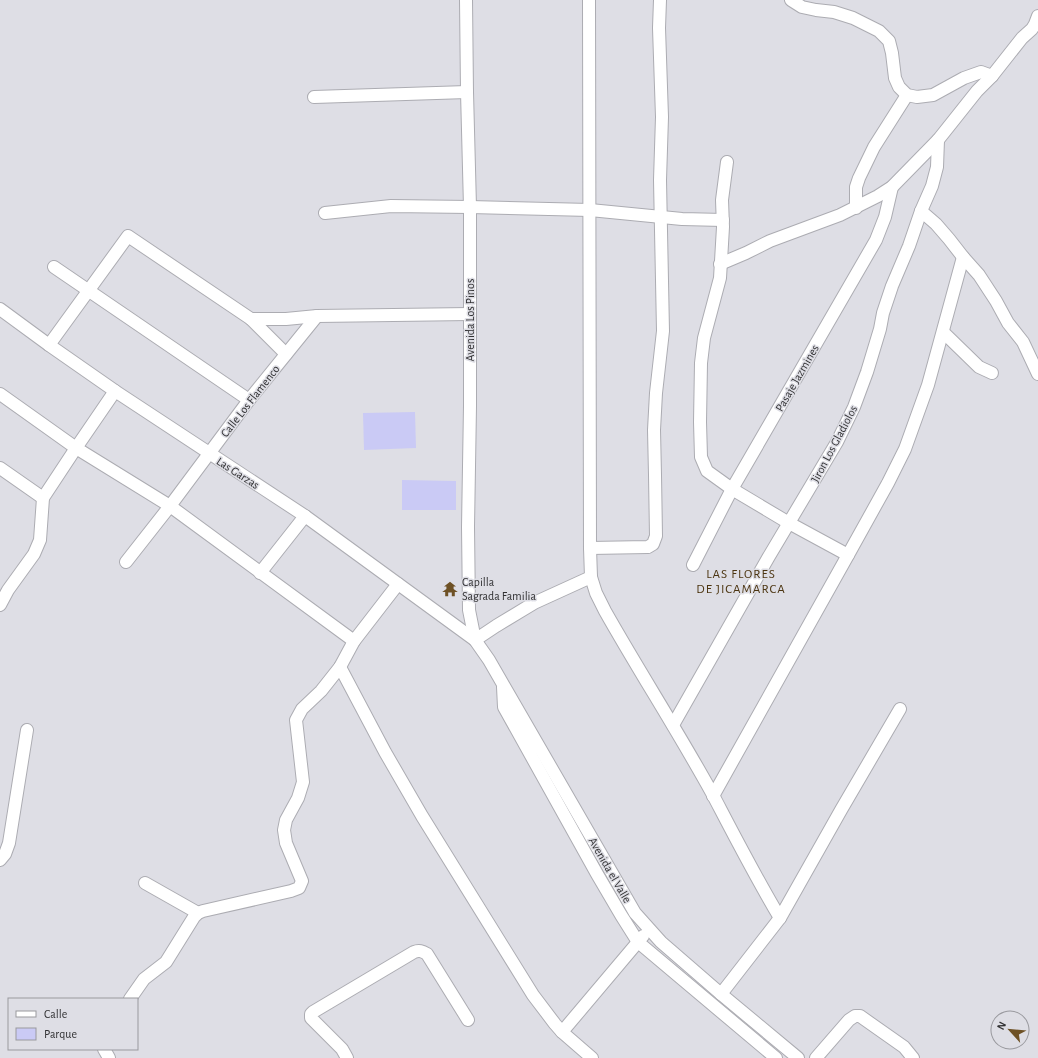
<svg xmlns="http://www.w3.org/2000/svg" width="1038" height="1058" font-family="'Alegreya Sans',sans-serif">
<rect width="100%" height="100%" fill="#dedee5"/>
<g fill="#cacaf5">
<polygon points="415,412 416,448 364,450 363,413"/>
<polygon points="402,480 456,481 456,510 402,510"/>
</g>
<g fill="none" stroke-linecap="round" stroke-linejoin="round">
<g stroke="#acacb2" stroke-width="14">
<g id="minor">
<polyline points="466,0 467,92 470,207 470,406 468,527 469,610 475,640"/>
<path d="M589,0l1,548 1,29 5,16 9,18c35,62 74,122 108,184 22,42 43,83 67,123"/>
<polyline points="791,0 802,7 816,10 834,12 853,18 879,31 889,41 892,53 895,78 899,87 907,95 917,97 933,95 964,78 981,72 992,76"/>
<polyline points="314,97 467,92"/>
<polyline points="727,162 722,200 723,227 720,278 704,338 701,363 700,422 701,457 707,471 732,489 789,523 848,555"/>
<polyline points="856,208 856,187 859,178 874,147 907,95"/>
<polyline points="921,211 936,224 949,239 963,257 979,275 996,301 1008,323 1023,342 1038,374"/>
<polyline points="325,213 391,206 470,207 590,210 682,219 723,220"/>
<polyline points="720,264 746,253 770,241 840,215 878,196 892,187 938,140 977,91 992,76 1022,38 1032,29 1035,24 1038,16"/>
<polyline points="54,267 249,400"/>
<polyline points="0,309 49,345 115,391 305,516 475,640 489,660 635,913 661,942 721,994 798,1058"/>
<polyline points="251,319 286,354"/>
<polyline points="943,332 979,367 992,373"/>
<polyline points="49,345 128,236 251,319 286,319 317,316 470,314"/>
<polyline points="0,394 76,448 170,506 354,641"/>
<polyline points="0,468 43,498"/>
<polyline points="590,548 648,547 653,544 656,536 655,475 654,430 656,393 663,331 660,180 662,117 659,28 660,0"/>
<polyline points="126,562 170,506 249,400 317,316"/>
<polyline points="693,565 732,489 876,240 885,217 892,187"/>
<polyline points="260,573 305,516"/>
<polyline points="0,605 8,590 34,554 40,540 43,498 76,448 115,391"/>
<polyline points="475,640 496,626 534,603 591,577"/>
<polyline points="340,667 385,752 422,816 533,995 555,1024 562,1032 592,1058"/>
<polyline points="503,687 504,707 597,874 621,915 638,942 776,1058"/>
<polyline points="673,725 768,558 837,442 854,407 867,372 880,329 883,313 892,286 909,246 921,211 932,186 937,167 938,140"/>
<polyline points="713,796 848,555 888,483 905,449 928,385 963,257"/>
<polyline points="0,860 5,854 9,843 27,730"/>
<polyline points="145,883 198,913"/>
<polyline points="721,994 780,918 841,810 900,709"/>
<polyline points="130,999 144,979 166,962 194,917 198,913 203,911 291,891 299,888 302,881 286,843 284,830 286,820 298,798 303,782 296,720 302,709 321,691 340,667 354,641 398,584"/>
<polyline points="562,1032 643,936"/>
<polyline points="104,1049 109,1058"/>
<path d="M347,1058l-5,-9 -31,-31v-4l2,-2 101,-60c5,-2 8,-1 13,2l41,66"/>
<polyline points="816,1058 849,1020 855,1016 860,1016 904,1047 913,1058"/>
</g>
</g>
<use href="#minor" stroke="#fff" stroke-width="12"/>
</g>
<defs>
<g id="temple-bare" transform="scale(1.2)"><path d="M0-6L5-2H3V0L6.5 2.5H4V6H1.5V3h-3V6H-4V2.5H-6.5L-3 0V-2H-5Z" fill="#6e5125" stroke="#dedee5" stroke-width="2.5" paint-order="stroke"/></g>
</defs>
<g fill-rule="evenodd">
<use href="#temple-bare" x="450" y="589"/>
</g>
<g text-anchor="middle" stroke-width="3" stroke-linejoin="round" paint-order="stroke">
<g font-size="12" fill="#313133" stroke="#dedee5">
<text transform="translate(470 320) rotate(-90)" y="4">Avenida Los Pinos</text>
<text transform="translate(797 378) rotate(-60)" y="4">Pasaje Jazmines</text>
<text transform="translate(250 401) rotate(-52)" y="4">Calle Los Flamenco</text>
<text transform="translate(834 444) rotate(-62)" y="4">Jiron Los Gladiolos</text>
<text transform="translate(238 473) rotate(33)" y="4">Las Garzas</text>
<text transform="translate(610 870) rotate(60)" y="4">Avenida el Valle</text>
</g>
<g font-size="12" fill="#313133" stroke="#dedee5" text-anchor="start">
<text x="462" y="586">Capilla<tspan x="462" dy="14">Sagrada Familia</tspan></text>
</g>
<g font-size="13" letter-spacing="1" fill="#4c3511" stroke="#dedee5">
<text x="741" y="578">LAS FLORES<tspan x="741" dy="15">DE JICAMARCA</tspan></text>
</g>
</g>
<rect x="8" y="998" width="130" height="52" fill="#dedee5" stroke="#99999e"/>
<rect x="16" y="1011" width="20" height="6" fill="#ffffff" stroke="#99999e"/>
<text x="44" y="1018" font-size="12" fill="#313133">Calle</text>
<rect x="16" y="1028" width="20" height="12" fill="#cacaf5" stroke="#99999e"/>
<text x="44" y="1038" font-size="12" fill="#313133">Parque</text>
<g transform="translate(1010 1030) rotate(297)"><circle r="19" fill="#dedee5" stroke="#99999e"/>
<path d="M0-3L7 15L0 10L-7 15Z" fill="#6e5125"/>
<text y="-6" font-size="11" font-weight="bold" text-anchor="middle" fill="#313133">N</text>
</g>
</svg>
